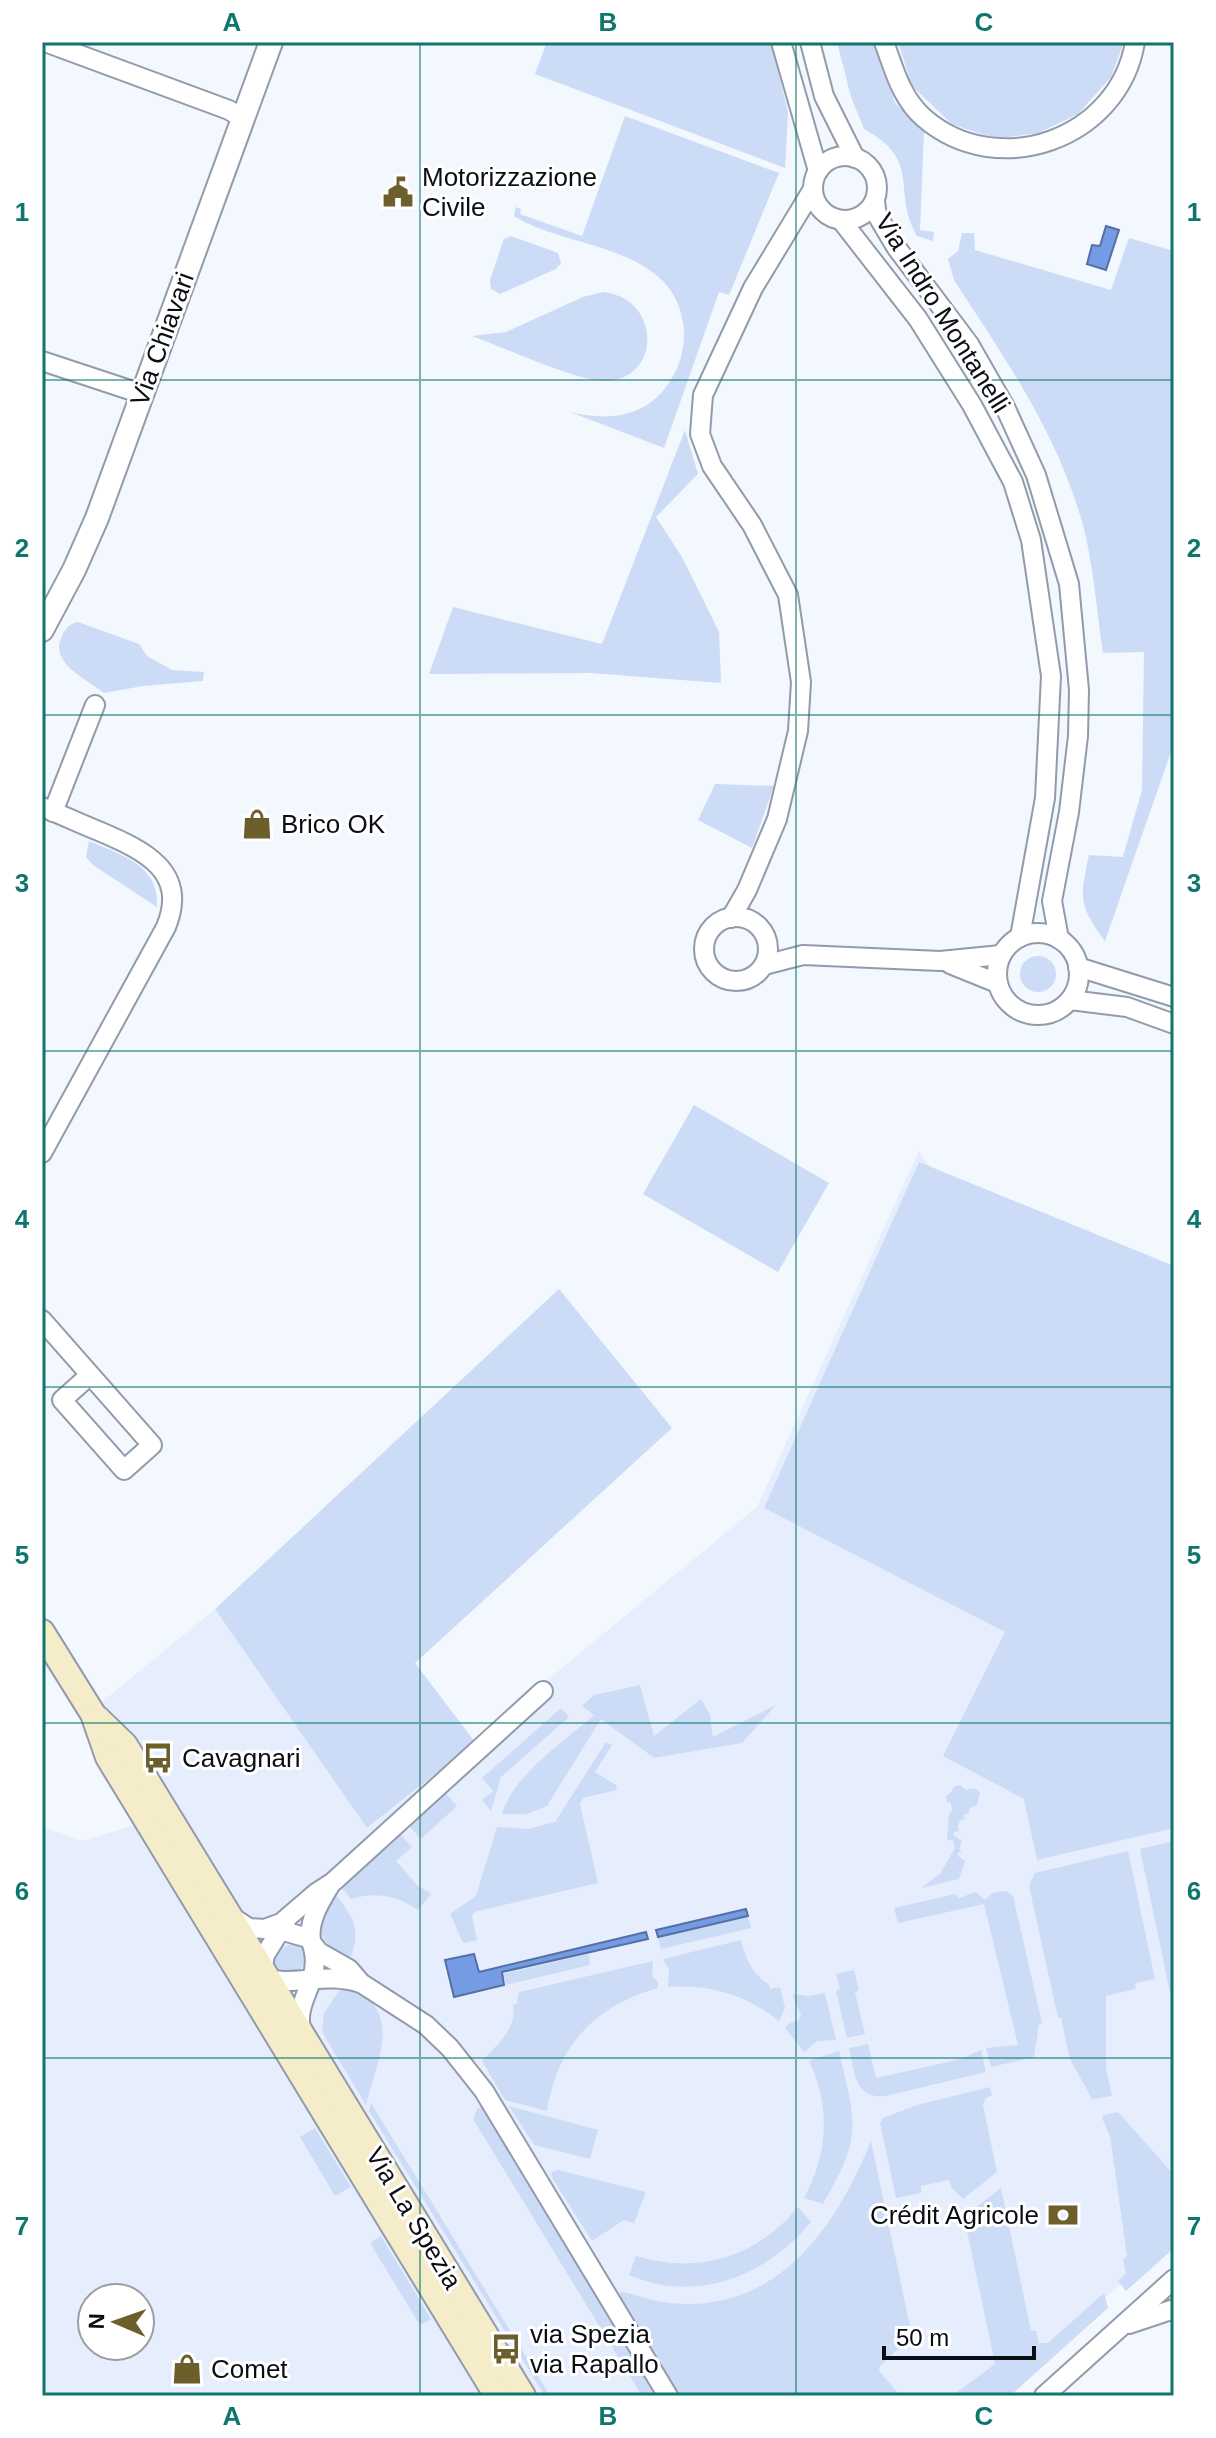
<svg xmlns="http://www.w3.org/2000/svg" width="1216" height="2438" font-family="Arial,sans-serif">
<rect width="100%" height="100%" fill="#f3f7fe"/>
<path fill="#e6eefd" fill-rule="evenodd" d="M919,1151l25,35 30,14 200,66v971l-180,159h-952v-569l40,14 66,-20 -63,-105 130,-107 153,219 389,-321zM92,2298h48v48h-48z"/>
<g fill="#ccdbf6">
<polygon points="547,42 771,42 788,112 785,168 535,74"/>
<path d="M837,42h37l21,61 29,28 -4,99 14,2 -1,9 -16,-5c-26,-46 6,-75 -53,-107l-13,-32z"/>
<polygon points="898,42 1124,42 1111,77 1078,114 1038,133 995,139 952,124 912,86"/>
<path d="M625,116l154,57 -50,122 -10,-3 -55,156 -94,-36c32,8 67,7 91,-19 15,-16 24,-39 23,-61 -5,-89 -115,-81 -170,-116l2,-9 5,2 -1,5 62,22z"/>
<path d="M962,233h12l1,17 136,40 18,-52 45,13v492l-69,198c-27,-36 -25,-44 -16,-86l34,2 19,-67 2,-138 -41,1c-6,-39 -9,-81 -18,-120 -25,-97 -78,-171 -131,-253l-6,-21 10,-8z"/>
<polygon points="511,236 558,253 561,263 556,269 500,294 491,289 490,280 504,239"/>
<path d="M603,292c58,6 59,86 4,89 -26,2 -107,-35 -135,-45l34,-4 77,-35z"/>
<polygon points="685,430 698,474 656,517 682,557 719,632 721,683 591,673 429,674 453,607 602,644"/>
<path d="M78,622l61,22 8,12 25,14 32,2 -1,9 -60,5 -39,7c-16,-13 -54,-30 -43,-54 3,-9 7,-15 17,-17z"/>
<polygon points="715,784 774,786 752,848 698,820"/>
<path d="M89,841c32,14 71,24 68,66l-64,-42 -7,-8z"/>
<circle cx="1038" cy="974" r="18"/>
<polygon points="694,1105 829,1183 778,1272 643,1194"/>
<polygon points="919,1162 1174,1266 1174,1828 1037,1860 1024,1799 943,1756 1005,1632 764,1508"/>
<polygon points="559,1289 672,1428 415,1663 475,1742 367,1828 215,1609"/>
<path d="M640,1685l14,51 47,-37 9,16 3,22 63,-32 -34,38 -88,15 -53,-39 -54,87 -20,8h-25c11,-39 62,-72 92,-99l-12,-9 12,-11z"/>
<polygon points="561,1708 569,1717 501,1777 491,1811 482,1800 493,1791 482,1778"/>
<polygon points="606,1742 612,1745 595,1772 616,1785 617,1790 583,1798 580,1804 598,1883 474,1912 472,1916 477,1940 463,1943 450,1914 476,1896 497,1827 528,1829 555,1822"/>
<polygon points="960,1785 966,1790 974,1788 980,1792 977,1805 970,1808 968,1814 963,1814 965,1819 960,1820 957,1828 960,1831 954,1832 954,1836 962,1841 959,1849 962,1853 958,1852 958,1856 965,1861 959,1879 921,1888 940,1874 955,1848 953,1841 947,1839 949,1813 952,1811 951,1803 947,1802 946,1796 952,1792 953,1787"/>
<polygon points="446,1794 457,1806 421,1839 410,1827"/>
<path d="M401,1835l11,12 -16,14 21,24 14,9 -13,16c-20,-14 -43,-19 -67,-11l-9,-11z"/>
<polygon points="1174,1841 1174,2012 1140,1849"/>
<polygon points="1128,1851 1155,1979 1135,1983 1136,1989 1106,1996 1106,2069 1112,2096 1092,2099 1070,2059 1061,2018 1058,2018 1029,1886 1035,1873"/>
<polygon points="1006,1891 1013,1896 1042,2023 1039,2024 1034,2057 991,2067 986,2048 1018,2045 984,1904 898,1923 894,1908 955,1894 959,1898 976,1892 985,1900 992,1893"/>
<path d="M335,1894c19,24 28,38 13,68 -33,-25 -34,-33 -13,-68z"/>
<polygon points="748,1917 751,1928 661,1949 658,1938"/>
<path d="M741,1940c5,18 11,35 28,44l1,5 10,-2 5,21 -6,13c-33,-26 -69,-37 -111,-34l1,-17 -6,-11z"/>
<polygon points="292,1944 300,1945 305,1951 304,1965 297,1973 277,1975 271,1958 278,1949"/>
<polygon points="589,1954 590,1965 506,1985 503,1974"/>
<path d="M653,1961l-1,15 6,6v6c-64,18 -101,58 -111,123l-42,-11 -23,-39c15,-17 35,-31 31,-56l4,-2 2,-11z"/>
<polygon points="854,1970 859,1990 855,1992 865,2034 847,2038 836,1991 840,1989 836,1974"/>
<path d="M343,1985c63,23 35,72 23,120l-44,-73 2,-19z"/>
<polygon points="825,1993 836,2040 817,2041 804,2052 785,2028 790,2023 798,2021 801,2015 792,1994 808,1996"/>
<path d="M868,2044l8,34 85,-19 20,-9 5,22 -100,24c-32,3 -31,-23 -37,-48z"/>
<path d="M839,2051c17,73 24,85 -16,153l-19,-6c24,-43 27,-92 5,-137z"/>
<polygon points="990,2087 992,2095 986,2098 983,2105 997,2172 963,2199 951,2187 949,2180 921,2186 921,2193 896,2198 880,2123 883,2118 917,2105"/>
<polygon points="371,2103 550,2396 545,2396 369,2111"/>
<polygon points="509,2106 598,2130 590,2159 534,2145"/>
<polygon points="481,2107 484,2110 657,2396 642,2396 473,2119 477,2109"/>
<polygon points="1118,2112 1174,2175 1174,2248 1126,2291 1118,2281 1126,2274 1123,2260 1127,2256 1110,2136 1102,2118 1104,2115"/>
<polygon points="315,2128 351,2187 335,2196 300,2137"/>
<path d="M871,2141l41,195 -32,30 -1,5 22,25h-223l-59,-97 1,-7c10,0 19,5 29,7 14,4 28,5 43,5 96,-3 147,-85 179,-163z"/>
<polygon points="558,2170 646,2192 634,2223 624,2220 592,2241 551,2176 552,2172"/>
<polygon points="1001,2188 1031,2331 1036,2331 1039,2343 1048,2343 1104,2293 1108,2308 1010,2396 952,2396 995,2364 964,2217"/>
<path d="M798,2207l13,15c-46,55 -114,82 -182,53l7,-19c63,19 121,1 162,-49z"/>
<polygon points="381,2236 431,2319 420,2325 370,2243"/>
</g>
<g fill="#749be3" stroke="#5470a4" stroke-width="2">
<polygon points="1106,226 1119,230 1106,270 1087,264 1092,245 1100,246"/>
<polygon points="746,1909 748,1916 658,1937 656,1930"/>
<polygon points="646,1932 648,1939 502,1972 504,1985 454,1997 445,1960 474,1954 479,1972"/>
</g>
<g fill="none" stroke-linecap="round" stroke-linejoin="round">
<g stroke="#929bab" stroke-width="22">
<g id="minor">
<polyline points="45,42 229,110 242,118"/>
<polyline points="781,42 818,171"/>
<polyline points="810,42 824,96 855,158"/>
<path d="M884,42c10,27 17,56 40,76 74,64 195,21 211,-76"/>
<circle cx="845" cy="188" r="32"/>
<polyline points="875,202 877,215 896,247 969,344 1005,407 1036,475 1069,584 1079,690 1078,736 1069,812 1052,901 1059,939"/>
<polyline points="841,220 918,319 972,405 1013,482 1031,540 1051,676 1045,798 1020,937"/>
<polyline points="42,361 142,394"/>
<path d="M42,807c20,8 39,17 59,25 42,18 88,39 65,95l-124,226"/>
<polyline points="53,812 95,705"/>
<circle cx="736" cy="949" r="32"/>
<polyline points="731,918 747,890 777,819 798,731 801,682 788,595 752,525 712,466 700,434 703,395 753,288 813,189"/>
<circle cx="1038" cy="974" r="41"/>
<polyline points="950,964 997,983"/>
<polyline points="764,965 803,955 940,961 1001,955"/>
<polyline points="1078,967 1174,997"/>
<polyline points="1070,1000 1127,1007 1174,1024"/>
<polyline points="42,1320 152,1445 124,1470 62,1400 90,1375"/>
<polyline points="232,1917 249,1928 280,1930 308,1938 319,1952 349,1969 361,1983 426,2025 450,2048 484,2091 668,2396"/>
<polyline points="267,1928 281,1923 316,1893 333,1882 543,1691"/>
<path d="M260,1977c33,11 66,-6 100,6"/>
<polyline points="261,1977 265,1955 286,1921"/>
<path d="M301,2030c-5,-24 9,-38 13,-60 2,-12 0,-19 -3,-30 -3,-19 9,-38 18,-53"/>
<polyline points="1129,2324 1174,2309"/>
<polyline points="1044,2396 1174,2279"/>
</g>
</g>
<g stroke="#929bab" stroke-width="26">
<polyline id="tertiary" points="42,630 74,570 97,518 271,42"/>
</g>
<g stroke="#929bab" stroke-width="28">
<g id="secondary">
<polyline points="42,1632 93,1714 108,1757 497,2396"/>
<polyline points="97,1718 125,1745 523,2396"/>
</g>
</g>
<use href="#minor" stroke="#fff" stroke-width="18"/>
<use href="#tertiary" stroke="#fff" stroke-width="22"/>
<use href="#secondary" stroke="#f5ecc9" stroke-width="24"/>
</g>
<path fill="none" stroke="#0f766e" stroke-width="2" stroke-opacity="0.55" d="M420,42v2354M796,42v2354M42,380h1132M42,715h1132M42,1051h1132M42,1387h1132M42,1723h1132M42,2058h1132"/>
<defs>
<g id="civic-bare" transform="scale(2.4)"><path d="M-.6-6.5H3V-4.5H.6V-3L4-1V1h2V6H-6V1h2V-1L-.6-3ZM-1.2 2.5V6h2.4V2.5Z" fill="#6d5f2c" stroke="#fff" stroke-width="2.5" paint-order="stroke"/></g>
<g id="shop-bare" transform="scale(2.4)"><path d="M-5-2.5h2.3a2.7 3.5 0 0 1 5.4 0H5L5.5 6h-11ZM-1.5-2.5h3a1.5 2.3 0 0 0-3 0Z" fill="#6d5f2c" stroke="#fff" stroke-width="2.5" paint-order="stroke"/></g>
<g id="bus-bare" transform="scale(2.4)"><path d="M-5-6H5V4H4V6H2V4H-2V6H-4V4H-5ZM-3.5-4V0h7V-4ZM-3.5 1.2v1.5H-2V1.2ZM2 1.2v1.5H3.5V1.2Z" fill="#6d5f2c" stroke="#fff" stroke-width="2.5" paint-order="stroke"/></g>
<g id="bank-bare" transform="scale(2.4)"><path d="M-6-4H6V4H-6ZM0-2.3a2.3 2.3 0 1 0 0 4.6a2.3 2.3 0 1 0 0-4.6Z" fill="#6d5f2c" stroke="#fff" stroke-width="2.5" paint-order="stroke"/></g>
</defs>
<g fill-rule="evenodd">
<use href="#civic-bare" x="398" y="192"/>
<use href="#shop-bare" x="257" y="824"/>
<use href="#bus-bare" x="158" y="1758"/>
<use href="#bank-bare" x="1063" y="2215"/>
<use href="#bus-bare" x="506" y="2349"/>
<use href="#shop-bare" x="187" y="2369"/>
</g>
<g text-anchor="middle" stroke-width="6" stroke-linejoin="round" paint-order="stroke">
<g font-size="26" fill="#0a0d12" stroke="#fff" text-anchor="start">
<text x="422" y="186">Motorizzazione<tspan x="422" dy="30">Civile</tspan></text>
<text x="281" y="833">Brico OK</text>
<text x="182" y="1767">Cavagnari</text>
<text x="1039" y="2224" text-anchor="end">Crédit Agricole</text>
<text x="530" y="2343">via Spezia<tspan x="530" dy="30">via Rapallo</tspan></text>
<text x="211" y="2378">Comet</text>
</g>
<g font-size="26" fill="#0a0d12" stroke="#fff">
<text transform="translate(943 313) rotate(58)" y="9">Via Indro Montanelli</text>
<text transform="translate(162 339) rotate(-70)" y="9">Via Chiavari</text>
<text transform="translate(414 2218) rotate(59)" y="9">Via La Spezia</text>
</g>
</g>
<rect width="1216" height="2438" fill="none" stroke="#ffffff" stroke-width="88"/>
<g transform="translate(116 2322) rotate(272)"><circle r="38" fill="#ffffff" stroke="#9d9ea0" stroke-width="2"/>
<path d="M0-6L14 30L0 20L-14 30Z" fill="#6d5f2c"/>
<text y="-12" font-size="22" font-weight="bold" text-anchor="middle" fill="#0a0d12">N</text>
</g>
<path d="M884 2346v12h150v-12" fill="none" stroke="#0a0d12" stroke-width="4"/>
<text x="896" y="2346" font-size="24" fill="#0a0d12" stroke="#ffffff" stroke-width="6" paint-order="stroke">50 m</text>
<rect x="44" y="44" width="1128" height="2350" fill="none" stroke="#0f766e" stroke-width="3"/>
<g font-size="26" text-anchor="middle" font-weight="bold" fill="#0f766e">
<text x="232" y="31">A</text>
<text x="608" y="31">B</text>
<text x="984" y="31">C</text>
<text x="22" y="221">1</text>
<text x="1194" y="221">1</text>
<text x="22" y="557">2</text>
<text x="1194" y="557">2</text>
<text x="22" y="892">3</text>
<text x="1194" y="892">3</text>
<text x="22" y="1228">4</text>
<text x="1194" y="1228">4</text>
<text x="22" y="1564">5</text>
<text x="1194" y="1564">5</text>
<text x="22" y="1900">6</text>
<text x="1194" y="1900">6</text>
<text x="22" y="2235">7</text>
<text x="1194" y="2235">7</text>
<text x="232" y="2425">A</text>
<text x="608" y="2425">B</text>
<text x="984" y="2425">C</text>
</g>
</svg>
